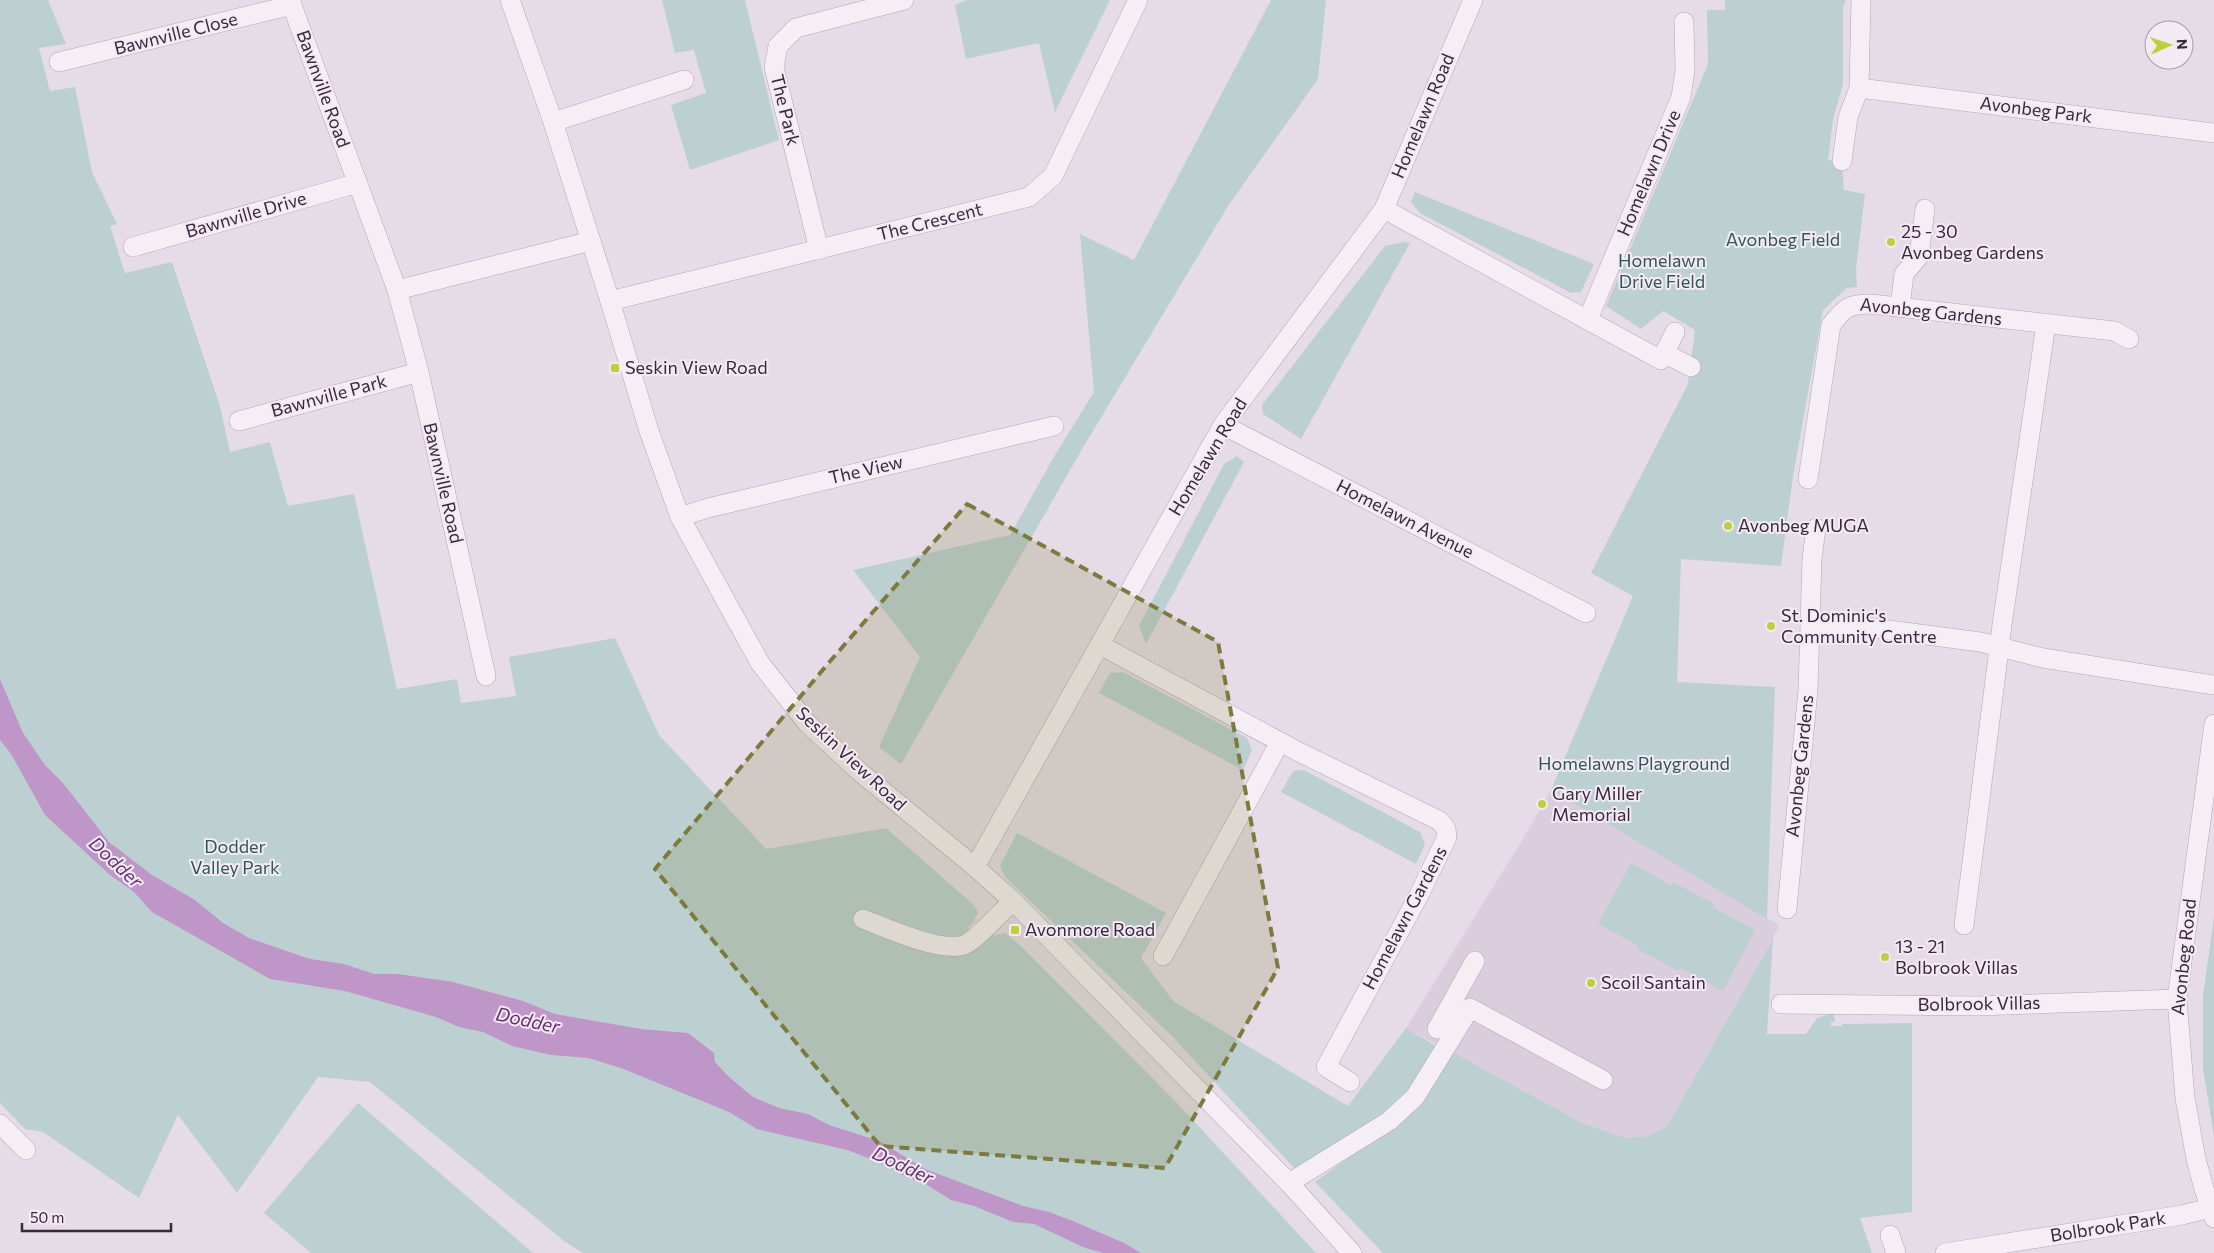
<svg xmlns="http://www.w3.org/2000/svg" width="2214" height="1253" font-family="Commissioner,sans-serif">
<rect width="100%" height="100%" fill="#e6dce7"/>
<polygon fill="#dbcedc" points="1551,790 1779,925 1773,939 1667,1126 1648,1136 1626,1138 1582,1123 1406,1028 1524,837"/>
<g fill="#bdd0d1">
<polygon points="0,0 48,0 66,44 39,48 50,91 75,87 92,172 117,224 110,226 125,273 172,262 220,406 230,452 270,442 288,506 354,494 397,689 457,679 461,703 516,696 509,657 615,638 659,735 766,849 886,828 974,905 978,913 973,923 968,928 978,943 994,935 1005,933 1020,945 1179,1105 1316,1253 583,1253 564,1241 370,1082 318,1077 237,1193 178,1115 139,1198 43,1132 25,1129 0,1103"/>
<polygon points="662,0 745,0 779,140 690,170 671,105 706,93 694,50 675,53"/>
<polygon points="966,0 1110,0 1055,112 1039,43 966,59 955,5"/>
<polygon points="1271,0 1326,0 1318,79 1228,206 1081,451 901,764 879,747 920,657 853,570 1010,535 1055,455 1094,392 1080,234 1134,260"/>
<polygon points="1725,0 1846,0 1843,8 1843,84 1833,120 1828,160 1842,162 1844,190 1865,194 1856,269 1857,287 1847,288 1823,310 1793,476 1781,566 1681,559 1677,682 1775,687 1767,919 1551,790 1633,596 1591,573 1688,384 1695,330 1663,311 1641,329 1606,306 1708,64 1707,10 1725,10"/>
<polygon points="1415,192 1594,264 1581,292 1571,293 1420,213 1411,202"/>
<polygon points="1404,242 1410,243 1301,439 1263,414 1262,405 1385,246"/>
<polygon points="1237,456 1244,462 1146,644 1139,626 1224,464"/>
<polygon points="1123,672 1247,738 1252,750 1243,770 1099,693 1110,673"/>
<polygon points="1304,770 1420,832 1425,844 1416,864 1281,792 1293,771"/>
<polygon points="1017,833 1166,913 1141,958 1173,1001 1348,1106 1406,1028 1438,1047 1400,1104 1294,1168 1171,1035 1006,878 1000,866"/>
<polygon points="1631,863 1671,885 1673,882 1714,904 1713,907 1755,930 1723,991 1680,968 1678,971 1637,949 1639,946 1598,924"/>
<polygon points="2214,916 2214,1137 2203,1068 2203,996"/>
<polygon points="1773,939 1767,1034 1806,1034 1817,1018 1834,1013 1835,1022 1831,1022 1831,1026 1842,1026 1842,1024 1912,1023 1912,1212 1860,1218 1872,1253 1383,1253 1315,1182 1401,1119 1452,1052 1582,1123 1626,1138 1648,1136 1667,1126"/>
<polygon points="358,1103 533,1253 311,1253 264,1213"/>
</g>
<polygon fill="#bf96c8" points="0,679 23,733 45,765 63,783 109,842 152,875 195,900 223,923 249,938 310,959 344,964 374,974 398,974 453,982 523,1001 555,1014 641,1029 688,1033 714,1053 715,1062 728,1076 753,1097 779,1108 808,1114 829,1125 879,1141 925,1169 1023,1206 1049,1212 1073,1221 1124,1243 1141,1253 1103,1253 1083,1247 1034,1224 1013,1222 974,1206 951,1200 927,1185 898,1173 887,1165 847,1150 757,1129 729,1112 621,1068 588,1058 551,1055 512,1046 483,1032 459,1027 436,1017 345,991 270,979 152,912 134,892 110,875 45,815 11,754 0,740"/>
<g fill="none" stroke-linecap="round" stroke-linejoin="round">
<g stroke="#b3a5b4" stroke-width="20">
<g id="minor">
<polyline points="290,0 397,290 419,372 486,676"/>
<polyline points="510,0 553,122 610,301 649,431 680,517 734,616 760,663 807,723 860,772 975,867 1013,901 1289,1183 1352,1253"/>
<polyline points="59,62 292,5"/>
<polyline points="1859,88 2214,133"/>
<polyline points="553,122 684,80"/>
<polyline points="1842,161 1848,117 1859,88 1861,0"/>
<polyline points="1384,209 1661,360 1675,332"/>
<polyline points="133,247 358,183"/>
<polyline points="819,250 774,67 778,46 796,28 904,0"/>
<polyline points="397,290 591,241"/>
<polyline points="610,301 1029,197 1053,176 1138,0"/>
<polyline points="1900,307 1904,274 1919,256 1925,209"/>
<polyline points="1588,319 1681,97 1685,70 1684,22"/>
<polyline points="1664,353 1691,367"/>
<polyline points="239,421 419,372"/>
<polyline points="1223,425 1586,613"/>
<path d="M1808,479l23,-154c14,-18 18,-21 40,-21l243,27 15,8"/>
<polyline points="680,517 708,508 1054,426"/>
<polyline points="1810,623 1858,626 1980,642 2043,658 2214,685"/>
<polyline points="1100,645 1297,751 1440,821 1446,829 1447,837 1419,895 1326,1067 1350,1082"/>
<polyline points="2214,724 2177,999 2185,1098 2196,1159 2204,1189 2214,1218"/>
<polyline points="975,867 1223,425 1384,209 1473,0"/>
<polyline points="1787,909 1808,690 1812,559 1816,528"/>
<path d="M863,919c23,9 78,34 101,26 11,-4 38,-34 49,-44"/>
<polyline points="1964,925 2002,625 2046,324"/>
<polyline points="1163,956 1280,742"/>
<polyline points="1781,1004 1978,1006 2177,999"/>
<polyline points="1437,1029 1475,961"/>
<polyline points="0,1124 26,1150"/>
<polyline points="1289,1183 1389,1121 1415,1097 1470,1008 1603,1080"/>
<polyline points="1890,1235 1896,1253"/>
<polyline points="1945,1253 2182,1215 2210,1208"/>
</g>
</g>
<use href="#minor" stroke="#f5eff5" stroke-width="19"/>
</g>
<path fill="#7c7b3d" fill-opacity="0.2" stroke="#7c7b3d" stroke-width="4" stroke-dasharray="10 6" stroke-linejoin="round" d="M967,504l251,138 60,326 -113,200 -285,-22 -225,-277 177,-210z"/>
<g fill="#bbd03d" stroke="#f3ebf4" stroke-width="2">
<circle cx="1891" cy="242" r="5"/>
<rect x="610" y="363" width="10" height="10" rx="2.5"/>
<circle cx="1728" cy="526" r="5"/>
<circle cx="1771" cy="626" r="5"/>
<circle cx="1542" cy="804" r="5"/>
<rect x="1010" y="925" width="10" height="10" rx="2.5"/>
<circle cx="1885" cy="957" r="5"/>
<circle cx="1591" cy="983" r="5"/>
</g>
<g text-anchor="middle" stroke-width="4" stroke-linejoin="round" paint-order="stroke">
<g font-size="18" fill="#3c263d" stroke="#f3ebf4">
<text transform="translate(176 34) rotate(-14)" y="6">Bawnville Close</text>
<text transform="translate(323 89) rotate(70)" y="6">Bawnville Road</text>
<text transform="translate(785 110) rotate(76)" y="6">The Park</text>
<text transform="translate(2036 110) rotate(7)" y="6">Avonbeg Park</text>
<text transform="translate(1423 116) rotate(-67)" y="6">Homelawn Road</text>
<text transform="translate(1649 173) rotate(-67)" y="6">Homelawn Drive</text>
<text transform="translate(246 215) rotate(-16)" y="6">Bawnville Drive</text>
<text transform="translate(930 222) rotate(-14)" y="6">The Crescent</text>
<text transform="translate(1931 312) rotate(6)" y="6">Avonbeg Gardens</text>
<text transform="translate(329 396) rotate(-15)" y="6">Bawnville Park</text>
<text transform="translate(1208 457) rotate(-59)" y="6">Homelawn Road</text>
<text transform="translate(866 470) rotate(-13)" y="6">The View</text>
<text transform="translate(443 483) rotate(77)" y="6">Bawnville Road</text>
<text transform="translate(1405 519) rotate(27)" y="6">Homelawn Avenue</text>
<text transform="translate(851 759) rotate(43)" y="6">Seskin View Road</text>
<text transform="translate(1800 766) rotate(-84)" y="6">Avonbeg Gardens</text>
<text transform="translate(1405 918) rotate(-62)" y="6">Homelawn Gardens</text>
<text transform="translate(2184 957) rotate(-84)" y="6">Avonbeg Road</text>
<text transform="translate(1979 1004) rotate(-1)" y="6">Bolbrook Villas</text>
<text transform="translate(2108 1227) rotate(-9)" y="6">Bolbrook Park</text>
</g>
<g font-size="18" fill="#3c263d" stroke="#f3ebf4" text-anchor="start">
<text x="1901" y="238">25 - 30<tspan x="1901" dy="21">Avonbeg Gardens</tspan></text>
<text x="625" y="374">Seskin View Road</text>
<text x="1738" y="532">Avonbeg MUGA</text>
<text x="1781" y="622">St. Dominic's<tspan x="1781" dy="21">Community Centre</tspan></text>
<text x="1552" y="800">Gary Miller<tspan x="1552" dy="21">Memorial</tspan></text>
<text x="1025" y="936">Avonmore Road</text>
<text x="1895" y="953">13 - 21<tspan x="1895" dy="21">Bolbrook Villas</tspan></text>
<text x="1601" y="989">Scoil Santain</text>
</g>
<g font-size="18" fill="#335559" stroke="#f3ebf4">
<text x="1783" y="246">Avonbeg Field</text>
<text x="1662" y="267">Homelawn<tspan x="1662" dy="21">Drive Field</tspan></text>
<text x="1634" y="770">Homelawns Playground</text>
<text x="235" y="853">Dodder<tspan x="235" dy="21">Valley Park</tspan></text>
</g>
<g font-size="19" font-style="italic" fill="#682f72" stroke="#f3ebf4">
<text transform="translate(116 862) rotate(43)" y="7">Dodder</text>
<text transform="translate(528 1020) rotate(12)" y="7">Dodder</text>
<text transform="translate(903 1165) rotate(25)" y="7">Dodder</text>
</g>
</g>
<g transform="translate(2169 45) rotate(87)"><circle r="24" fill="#f3ebf4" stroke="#aa9cab"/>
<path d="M0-4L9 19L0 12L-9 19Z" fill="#bbd03d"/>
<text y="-8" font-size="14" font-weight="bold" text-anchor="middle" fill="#3c263d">N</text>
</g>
<path d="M22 1223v8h149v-8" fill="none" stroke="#3c263d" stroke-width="2.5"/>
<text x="30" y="1223" font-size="15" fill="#3c263d" stroke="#f3ebf4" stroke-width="4" paint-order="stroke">50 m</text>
</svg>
